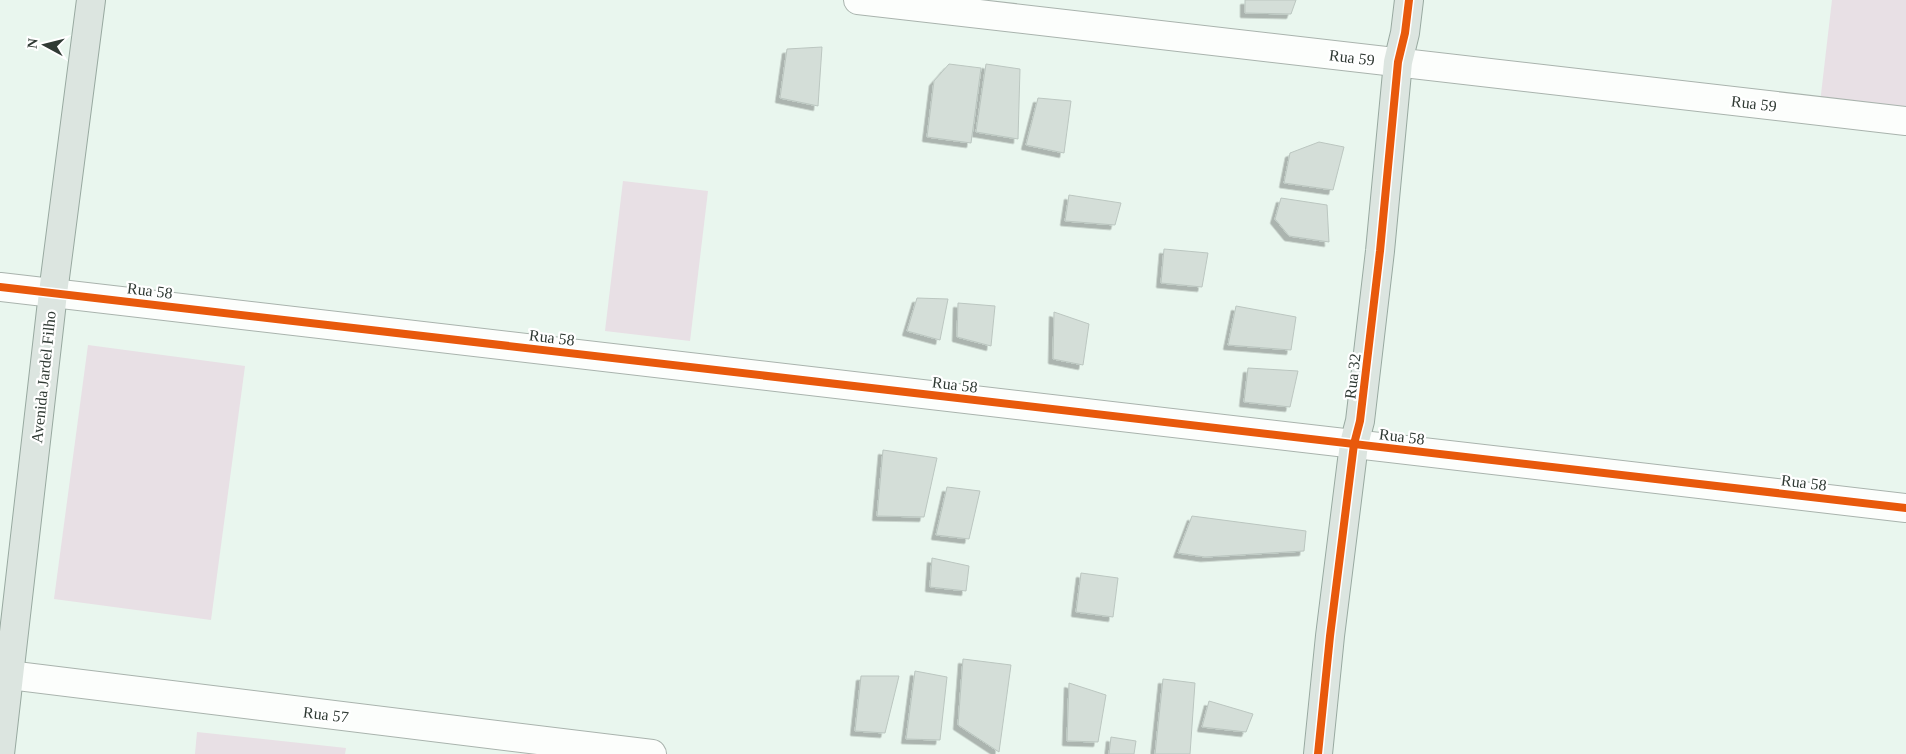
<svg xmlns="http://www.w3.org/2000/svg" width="1906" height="754" font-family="'Times New Roman',serif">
<defs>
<filter id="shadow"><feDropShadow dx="-4.5" dy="4.5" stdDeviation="0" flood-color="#0004"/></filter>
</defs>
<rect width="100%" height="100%" fill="#e9f6ee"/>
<g fill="#e8e0e5">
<polygon points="1832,0 1906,0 1906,112 1820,103"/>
<polygon points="623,181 708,191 690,341 605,331"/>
<polygon points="88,345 245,366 211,620 54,599"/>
<polygon points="197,732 346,748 345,754 195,754"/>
</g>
<g fill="#d4ded8" stroke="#bbc6c0" filter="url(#shadow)">
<polygon points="1245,0 1296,0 1291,14 1245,13"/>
<polygon points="822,47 818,106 780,98 787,49"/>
<polygon points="949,64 981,68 971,143 927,137 934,81"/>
<polygon points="986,64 1020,69 1018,139 976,132"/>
<polygon points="1038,98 1071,101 1064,153 1026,145"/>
<polygon points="1319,142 1344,147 1333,190 1284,183 1290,153"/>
<polygon points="1069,195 1121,203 1115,225 1065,221"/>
<polygon points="1281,198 1327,205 1329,242 1289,236 1275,219"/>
<polygon points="1164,249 1208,253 1202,287 1161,283"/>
<polygon points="917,298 948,299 940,340 907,331"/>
<polygon points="958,303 995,306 991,346 957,337"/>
<polygon points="1236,306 1296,317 1291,350 1228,345"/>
<polygon points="1054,312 1089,324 1083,365 1053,359"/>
<polygon points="1248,368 1298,371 1290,407 1244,402"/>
<polygon points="883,450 937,458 924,517 877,516"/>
<polygon points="947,487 980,491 969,539 936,535"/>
<polygon points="1192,516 1306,531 1304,551 1205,557 1178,553"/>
<polygon points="932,558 969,566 966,591 930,587"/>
<polygon points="1081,573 1118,578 1113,617 1076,612"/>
<polygon points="963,659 1011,665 999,752 958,725"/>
<polygon points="915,671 947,677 940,740 906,739"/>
<polygon points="861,676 899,676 885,733 855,731"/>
<polygon points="1163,679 1195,683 1190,754 1155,754"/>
<polygon points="1069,683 1106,695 1098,742 1067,741"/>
<polygon points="1209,701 1253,714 1246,732 1202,727"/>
<polygon points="1111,737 1136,741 1134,754 1109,754"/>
</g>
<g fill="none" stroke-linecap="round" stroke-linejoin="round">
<g stroke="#a9b3ad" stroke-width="30">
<g id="minor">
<polyline points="858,0 1906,121"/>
<polyline points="0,287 1906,508"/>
<polyline points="0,674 652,754"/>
</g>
</g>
<g stroke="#98a9a0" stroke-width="30">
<g id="major">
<polyline points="0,754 53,293 91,0"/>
<polyline points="1318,754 1330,636 1354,444 1360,421 1380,251 1398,62 1405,33 1409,0"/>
</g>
</g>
<use href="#minor" stroke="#fcfefc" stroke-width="28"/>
<use href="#major" stroke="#dce5e0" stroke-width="28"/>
<g stroke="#fff" stroke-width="11">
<g id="cycleway">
<polyline points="0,287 1906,508"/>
<polyline points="1318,754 1330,636 1354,444 1360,421 1380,251 1398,62 1405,33 1409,0"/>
</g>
</g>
<use href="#cycleway" stroke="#e8590c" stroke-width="8"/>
</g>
<g text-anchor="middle" stroke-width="4.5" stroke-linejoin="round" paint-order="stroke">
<g font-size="16" fill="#303a34" stroke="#fff">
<text transform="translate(1352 57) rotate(7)" y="6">Rua 59</text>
<text transform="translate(1754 103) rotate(7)" y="6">Rua 59</text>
<text transform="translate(150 290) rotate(7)" y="6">Rua 58</text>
<text transform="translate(552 337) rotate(7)" y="6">Rua 58</text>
<text transform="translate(1352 376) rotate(-83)" y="6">Rua 32</text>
<text transform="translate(43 377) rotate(-84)" y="6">Avenida Jardel Filho</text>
<text transform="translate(955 384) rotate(7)" y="6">Rua 58</text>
<text transform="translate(1402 436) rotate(7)" y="6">Rua 58</text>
<text transform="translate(1804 482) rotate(7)" y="6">Rua 58</text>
<text transform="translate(326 714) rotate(7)" y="6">Rua 57</text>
</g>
</g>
<g transform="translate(45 45) rotate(277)" stroke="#ffffff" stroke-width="4" paint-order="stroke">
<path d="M0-4L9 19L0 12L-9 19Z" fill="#303a34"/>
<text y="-8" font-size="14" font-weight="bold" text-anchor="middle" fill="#303a34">N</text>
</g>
</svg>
